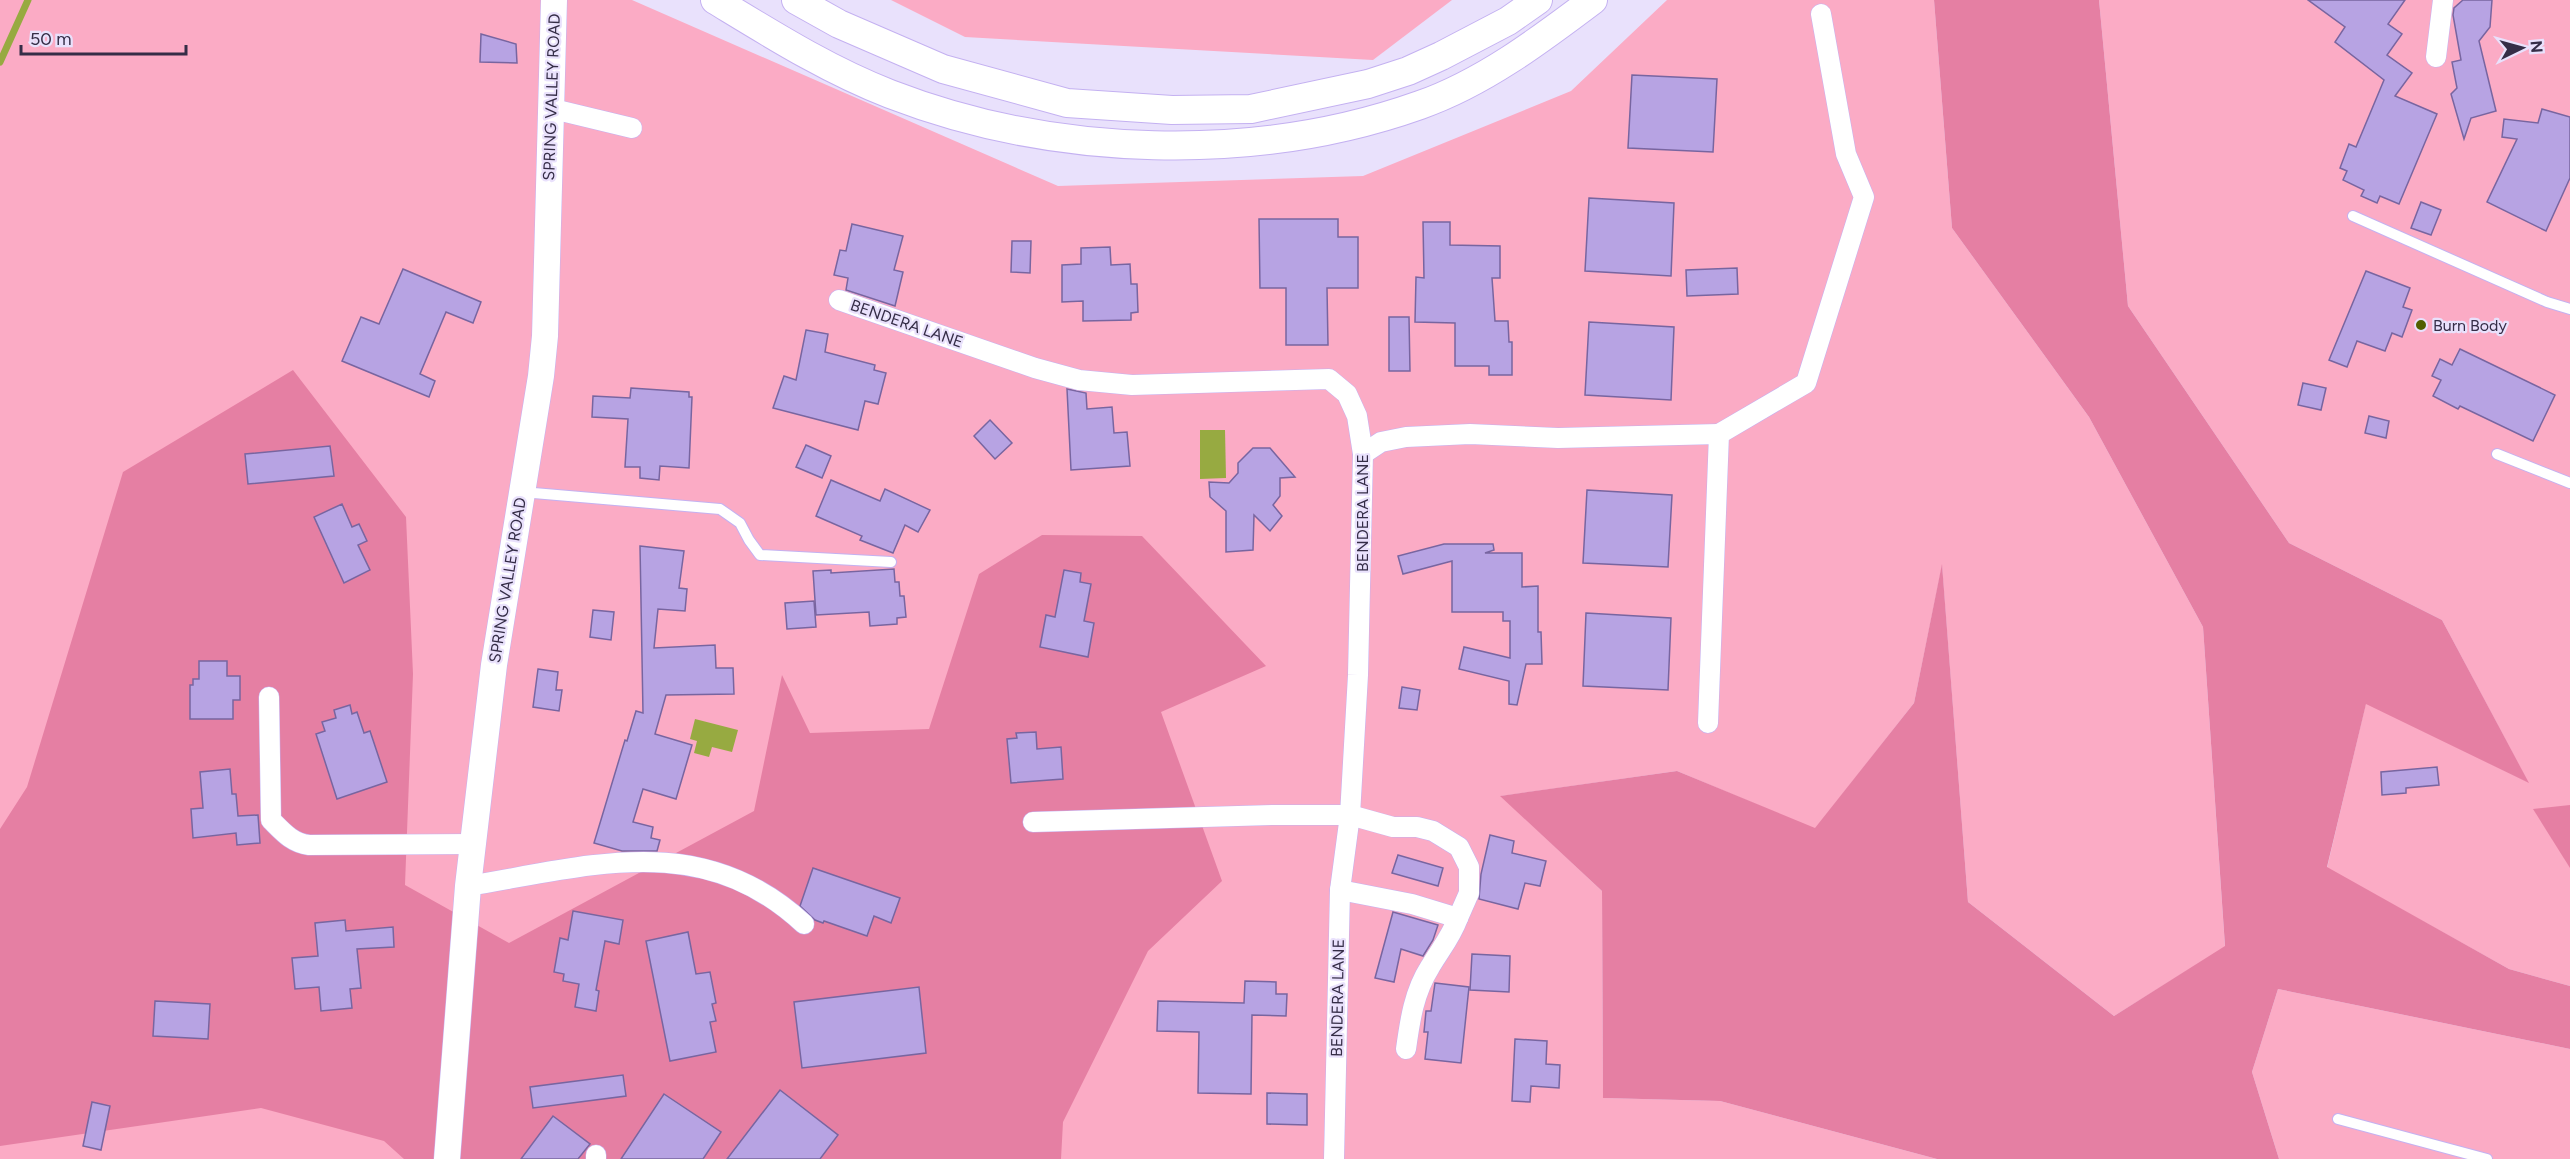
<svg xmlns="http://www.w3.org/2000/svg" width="2570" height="1159" font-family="Figtree,sans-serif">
<rect width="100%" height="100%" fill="#e9e1fc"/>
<g fill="#fbabc5">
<polygon points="0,0 632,0 1058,186 1363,176 1571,91 1667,0 1934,0 1952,228 2089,417 2203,627 2225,947 2114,1016 1968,902 1942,566 1914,703 1815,829 1677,771 1501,796 1602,891 1603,1098 1720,1101 1937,1159 0,1159"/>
<polygon points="891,0 1452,0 1373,60 965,37"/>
<polygon points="2099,0 2570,0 2570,986 2509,969 2327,868 2366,703 2528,782 2442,620 2289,543 2128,306"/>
<polygon points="2278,989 2570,1049 2570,1159 2279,1159 2252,1072"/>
</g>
<g fill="#e57fa3">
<polygon points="1934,0 2099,0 2128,306 2289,543 2442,620 2529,783 2366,704 2327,867 2509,969 2570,986 2570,1049 2278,989 2252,1072 2279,1159 1937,1159 1720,1101 1603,1098 1602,891 1500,796 1677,771 1815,828 1914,703 1942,564 1968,902 2114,1016 2225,946 2203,627 2089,417 1952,228"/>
<polygon points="293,370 406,517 413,674 405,885 509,943 754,811 782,675 810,733 929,729 979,574 1042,535 1142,536 1266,666 1161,712 1222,881 1148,951 1063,1122 1061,1159 404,1159 384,1141 261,1108 0,1146 0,829 27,787 123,472"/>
<polygon points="2570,805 2570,868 2533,809"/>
</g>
<g fill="#97aa41">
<polygon points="1200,430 1225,430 1226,478 1200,479"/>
<polygon points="695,719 738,730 732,752 712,747 709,757 694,753 697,741 690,739"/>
</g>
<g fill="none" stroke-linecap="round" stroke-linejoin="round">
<polyline stroke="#97aa41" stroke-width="7" points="0,62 28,0"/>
</g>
<g fill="#b7a3e3" stroke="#7865a0" stroke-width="1.5">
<polygon points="2308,0 2405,0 2388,24 2402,34 2387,55 2412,73 2395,96 2437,114 2399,204 2380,196 2377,203 2361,196 2364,190 2343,180 2347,171 2340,168 2349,144 2356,147 2384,80 2335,42 2345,27"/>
<polygon points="2463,0 2492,0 2490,27 2479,41 2496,111 2471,118 2464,139 2451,94 2457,88 2452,62 2461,60 2453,15 2454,8"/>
<polygon points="481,34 516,44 517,63 480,62"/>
<polygon points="1632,75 1717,79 1713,152 1628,148"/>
<polygon points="2542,109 2570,117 2570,178 2546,231 2487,202 2517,139 2502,137 2504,119 2538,123"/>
<polygon points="1589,198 1674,203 1671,276 1585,271"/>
<polygon points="2421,202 2441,210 2431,235 2411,228"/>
<polygon points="1259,219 1338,219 1338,237 1358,237 1358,288 1327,288 1328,345 1286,345 1286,288 1260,288"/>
<polygon points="1423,222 1450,222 1450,245 1500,246 1500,278 1492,278 1495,321 1508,321 1509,342 1512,342 1512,375 1489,375 1489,366 1455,366 1455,323 1415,322 1416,277 1424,278"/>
<polygon points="852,224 903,236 894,270 903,272 895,306 846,290 848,278 834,275 840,250 846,251"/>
<polygon points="1012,241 1031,241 1030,273 1011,272"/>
<polygon points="1110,247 1111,265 1130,264 1131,284 1137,284 1138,312 1131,313 1131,320 1083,321 1083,301 1062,302 1062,265 1081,264 1081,248"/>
<polygon points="1737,268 1738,294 1687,296 1686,270"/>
<polygon points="403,269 481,302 473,323 446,312 420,374 435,381 429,397 342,361 361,317 379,324"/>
<polygon points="2366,271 2410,288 2403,307 2412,310 2402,337 2392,333 2385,351 2357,341 2347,367 2329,360"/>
<polygon points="1389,317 1409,317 1410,371 1389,371"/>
<polygon points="1589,322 1674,327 1671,400 1585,395"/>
<polygon points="806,330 828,334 825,352 875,365 874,370 886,373 878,404 865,401 858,430 773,408 784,376 796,380"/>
<polygon points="2460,349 2555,395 2533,441 2460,406 2458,409 2433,396 2441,380 2432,376 2440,359 2452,365"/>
<polygon points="2303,383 2326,388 2321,410 2298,405"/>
<polygon points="631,388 689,392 689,397 692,397 689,468 660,466 659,480 640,478 640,467 625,467 628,419 592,417 593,396 630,398"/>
<polygon points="1067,389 1086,393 1087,409 1112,407 1114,433 1127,432 1130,466 1071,470"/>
<polygon points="2369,416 2389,421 2386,438 2365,433"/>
<polygon points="990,420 1012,443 995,459 974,436"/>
<polygon points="806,445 831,456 822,478 796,467"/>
<polygon points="330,446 334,476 248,484 245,454"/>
<polygon points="1253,448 1270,448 1295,477 1280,478 1280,496 1273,505 1282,516 1270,531 1254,515 1253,550 1226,552 1226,511 1210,497 1209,482 1229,483 1238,473 1238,463"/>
<polygon points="831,480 880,501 885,489 930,510 918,532 905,525 893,553 860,540 862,536 816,516"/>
<polygon points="1587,490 1672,495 1668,567 1583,563"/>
<polygon points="342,504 352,527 359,524 367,541 358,545 370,570 344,583 314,517"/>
<polygon points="1444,544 1493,544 1494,550 1485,553 1522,553 1522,587 1538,586 1538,632 1541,632 1542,664 1526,664 1517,705 1509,704 1509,681 1459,669 1464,647 1510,658 1510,621 1503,621 1503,612 1452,612 1452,561 1403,574 1398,556"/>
<polygon points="640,546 684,551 679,588 687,589 685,611 658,609 654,648 715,645 716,668 733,668 734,694 666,695 655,734 692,745 676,799 643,789 633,822 653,827 651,838 660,840 657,851 622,851 594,843 625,740 627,741 636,711 643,713"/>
<polygon points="894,569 895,582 899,582 900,596 904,596 906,617 897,618 897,624 870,626 869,612 816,615 813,571 831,570 831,573"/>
<polygon points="1064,570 1081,573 1080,582 1091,584 1084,621 1094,623 1088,657 1040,647 1046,615 1055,617"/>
<polygon points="814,601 816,627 787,629 785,603"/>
<polygon points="593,610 614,612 611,640 590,637"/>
<polygon points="1586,613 1671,618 1668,690 1583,686"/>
<polygon points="199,661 227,661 227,676 240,676 240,700 233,700 233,719 190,719 190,685 193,685 193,679 199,679"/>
<polygon points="538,669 558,672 556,690 562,690 559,711 533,707"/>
<polygon points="1402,687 1420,690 1417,710 1399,708"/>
<polygon points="350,705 352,714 357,712 364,733 370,731 387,782 337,799 316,734 325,731 322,722 336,718 334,710"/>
<polygon points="1036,732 1037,749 1061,747 1063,779 1011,783 1007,739 1017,738 1016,733"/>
<polygon points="2437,767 2439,785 2406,788 2406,793 2382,795 2381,772"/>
<polygon points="230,769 232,794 236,794 238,816 258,815 260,843 237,845 236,833 193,838 191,809 203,808 200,772"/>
<polygon points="1490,835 1514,841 1512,853 1546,861 1540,886 1525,883 1518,909 1479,899 1481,874"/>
<polygon points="1398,855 1443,868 1438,886 1392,873"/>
<polygon points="813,868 900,898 891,923 874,916 867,936 824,921 823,923 815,920 800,906"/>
<polygon points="573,911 623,920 619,944 605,941 596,990 599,991 596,1011 575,1007 579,984 563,981 564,974 554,972 560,938 568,940"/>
<polygon points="1393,912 1438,925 1433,940 1423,956 1401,949 1394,982 1375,978"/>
<polygon points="345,920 346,931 393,927 394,947 357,949 361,988 350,989 352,1008 321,1011 319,987 295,989 292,958 318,956 315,923"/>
<polygon points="688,932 696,974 710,972 716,1003 712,1004 716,1021 710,1022 716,1052 670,1061 646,941"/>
<polygon points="1472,954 1510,956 1509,992 1470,990"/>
<polygon points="1245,981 1276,982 1276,994 1287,994 1286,1016 1252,1015 1251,1094 1198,1093 1199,1032 1157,1031 1158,1001 1244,1003"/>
<polygon points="1435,983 1469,987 1461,1063 1425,1059 1428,1032 1424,1032 1426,1011 1431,1011"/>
<polygon points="919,987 926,1053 802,1068 794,1002"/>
<polygon points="155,1001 210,1004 208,1039 153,1036"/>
<polygon points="1515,1039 1547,1041 1546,1064 1560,1065 1559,1088 1531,1086 1530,1102 1512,1101"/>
<polygon points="623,1075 626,1096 533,1108 530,1087"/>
<polygon points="780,1090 838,1135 820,1159 727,1159"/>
<polygon points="1267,1093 1307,1094 1307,1125 1267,1124"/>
<polygon points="664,1094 721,1132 703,1159 621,1159"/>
<polygon points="92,1102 110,1106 101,1150 83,1146"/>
<polygon points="553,1116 590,1144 578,1159 521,1159"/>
</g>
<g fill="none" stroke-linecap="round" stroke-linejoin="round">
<g stroke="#c4b1f1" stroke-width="12">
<g id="service">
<polyline points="2353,216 2547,302 2570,309"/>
<polyline points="2497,454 2570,483"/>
<polyline points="522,492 720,509 740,523 749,540 760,555 891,562"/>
<polyline points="2338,1119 2487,1159"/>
</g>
</g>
<g stroke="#c4b1f1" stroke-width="21">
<g id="minor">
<polyline points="2436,57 2443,0"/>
<polyline points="549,108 632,128"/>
<polyline points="839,300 1035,368 1079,380 1132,385 1329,379 1347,394 1357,416 1363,454 1358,675 1350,815 1340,890 1334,1159"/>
<polyline points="1363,454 1381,442 1406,437 1470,434 1558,438 1719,434"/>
<path d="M269,697l2,123c12,12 21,23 38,25l165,-1"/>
<polyline points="1708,723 1719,434 1806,383 1864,197 1846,154 1821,14"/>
<polyline points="1033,822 1274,815 1350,815 1393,827 1417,827 1433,831 1459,847 1469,867 1469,893 1458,918"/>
<path d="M468,886c123,-20 234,-57 336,38"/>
<path d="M1340,890l72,14 46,14c-7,19 -18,32 -28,49 -16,25 -20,53 -24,82"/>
<polyline points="596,1159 596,1155"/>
</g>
</g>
<g stroke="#c4b1f1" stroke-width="27">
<polyline id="tertiary" points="447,1159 468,886 494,665 541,376 545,336 554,0"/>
</g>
<g stroke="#c4b1f1" stroke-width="30">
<g id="secondary">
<path d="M715,0c56,34 113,70 175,94 163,63 364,70 530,11 63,-22 120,-65 173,-105"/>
<polyline points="796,0 839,24 943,69 1067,103 1172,110 1251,109 1368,84 1408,71 1441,56 1508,21 1538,0"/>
</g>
</g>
<use href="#service" stroke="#fff" stroke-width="10"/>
<use href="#minor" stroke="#fff" stroke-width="20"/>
<use href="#tertiary" stroke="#fff" stroke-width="26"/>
<use href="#secondary" stroke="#fff" stroke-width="28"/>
</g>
<circle fill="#525f00" stroke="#e9e1fc" stroke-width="2" cx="2421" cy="325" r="6"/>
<g text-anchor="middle" stroke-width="4.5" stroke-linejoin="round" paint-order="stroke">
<g font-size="16" fill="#352d47" stroke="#e9e1fc">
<text transform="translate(551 97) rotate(-88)" y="6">SPRING VALLEY ROAD</text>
<text transform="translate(907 323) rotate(19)" y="6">BENDERA LANE</text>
<text transform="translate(1362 513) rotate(-90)" y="6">BENDERA LANE</text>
<text transform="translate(507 580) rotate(-81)" y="6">SPRING VALLEY ROAD</text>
<text transform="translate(1337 998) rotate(-89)" y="6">BENDERA LANE</text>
</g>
<g font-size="16" fill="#352d47" stroke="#e9e1fc" text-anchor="start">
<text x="2433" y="331">Burn Body</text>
</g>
</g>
<g transform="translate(2522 48) rotate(85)" stroke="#e9e1fc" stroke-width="4.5" paint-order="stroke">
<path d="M0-4.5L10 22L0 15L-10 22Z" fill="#352d47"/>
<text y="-9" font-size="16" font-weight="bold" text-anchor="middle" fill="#352d47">N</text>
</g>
<path d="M21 45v9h165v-9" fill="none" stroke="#352d47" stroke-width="3"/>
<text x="30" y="45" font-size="18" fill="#352d47" stroke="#e9e1fc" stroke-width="4.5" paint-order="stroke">50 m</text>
</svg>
